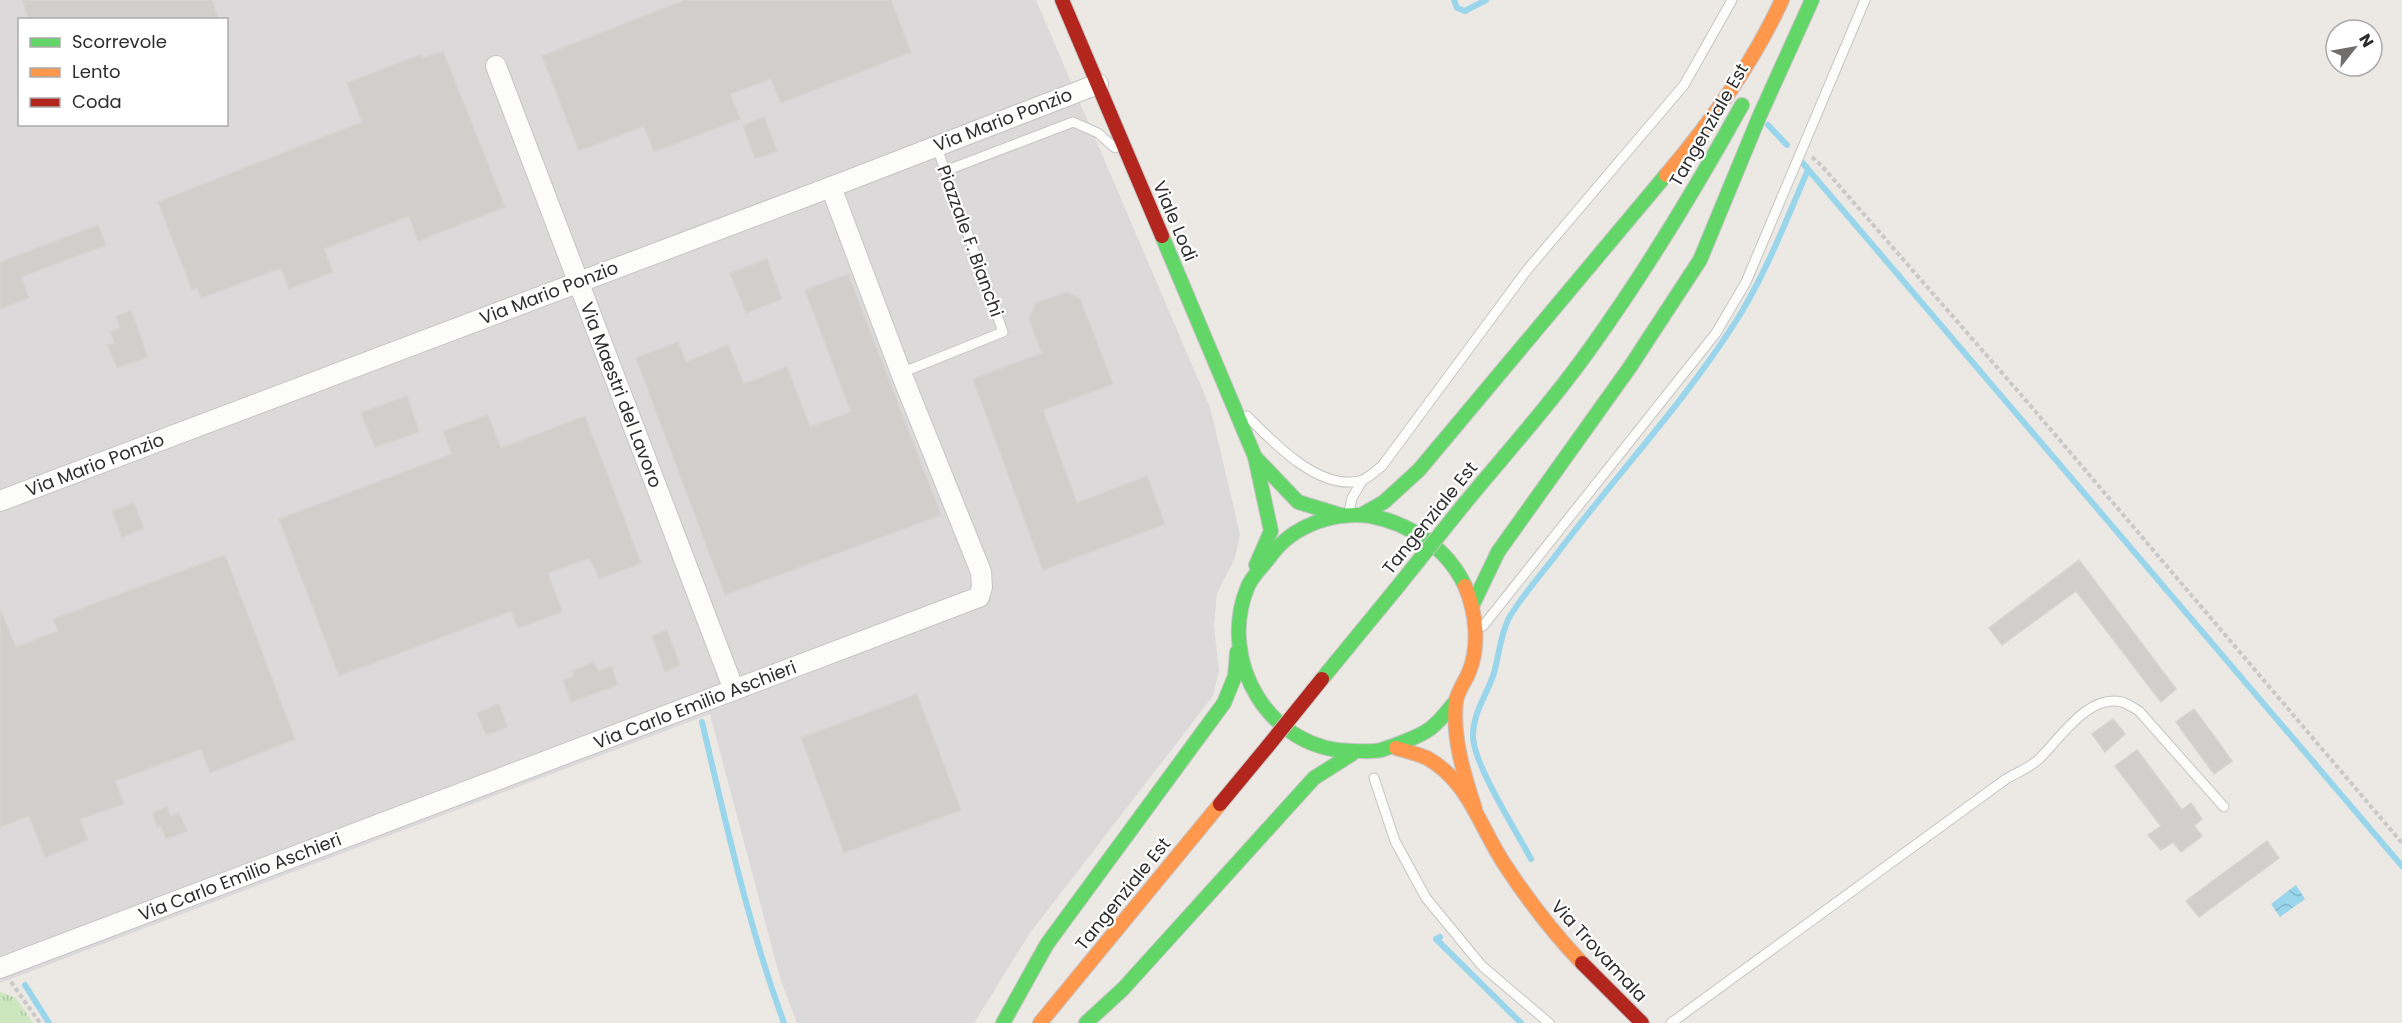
<svg xmlns="http://www.w3.org/2000/svg" width="2402" height="1023" font-family="Poppins,sans-serif">
<defs>
<pattern id="grass-tufts" width="24" height="20" patternUnits="userSpaceOnUse" patternTransform="scale(1.5)"><rect width="24" height="20" fill="#cee6be"/><path d="M3 7l-1-3M5 7V3M7 7l1-3M15 17l-1-3M17 17v-4M19 17l1-3" fill="none" stroke="#b1c6a4"/></pattern>
<pattern id="water-waves" width="16" height="10" patternUnits="userSpaceOnUse" patternTransform="scale(1.5)"><rect width="16" height="10" fill="#99d6ec"/><path d="M0 5q4-4 8 0t8 0" fill="none" stroke="#84b8cb"/></pattern>
</defs>
<rect width="100%" height="100%" fill="#ece8e4"/>
<path fill="#dcd9db" fill-rule="evenodd" d="M0,0h1036l174,407 30,127 -5,24 -18,35 -3,33 5,45 -6,25 -183,237 -56,90h-177l-17,-45 -70,-264 -710,269zM20,20h206v104h-206z"/>
<polygon fill="url(#grass-tufts)" points="0,992 16,998 33,1023 0,1023"/>
<polygon fill="url(#water-waves)" points="2296,885 2305,899 2280,917 2271,904"/>
<g fill="none" stroke-linecap="round" stroke-linejoin="round">
<g stroke="#99d6ec" stroke-width="6">
<polyline points="1454,0 1457,8 1465,11 1486,0"/>
<polyline points="1768,125 1787,145"/>
<polyline points="1801,161 2402,866"/>
<path d="M702,722c24,101 46,203 82,301"/>
<path d="M1531,859c-14,-27 -58,-95 -58,-123 0,-24 14,-41 21,-63 5,-18 6,-36 14,-53 10,-20 37,-50 51,-69 58,-77 125,-148 177,-230 30,-47 50,-101 72,-151"/>
<polyline points="1440,937 1436,939 1521,1023"/>
<polyline points="25,985 49,1023"/>
</g>
</g>
<g fill="#d1cecb" stroke="#d7d4d0" stroke-width="1.5">
<polygon points="22,0 212,0 219,20 29,20"/>
<polygon points="685,0 891,0 911,52 781,103 771,79 730,94 740,119 654,152 644,126 579,151 542,56"/>
<polygon points="443,51 505,207 418,241 409,216 324,249 333,272 289,289 281,268 201,298 197,288 192,290 158,202 362,122 347,83 422,54 423,58"/>
<polygon points="764,117 777,151 755,159 743,126"/>
<polygon points="98,225 106,245 21,277 29,298 0,309 0,262"/>
<polygon points="767,259 782,299 746,313 730,273"/>
<polygon points="848,274 941,515 725,595 636,358 678,342 686,362 728,345 744,384 787,367 810,427 851,412 805,290"/>
<polygon points="1067,292 1080,299 1113,384 1043,410 1077,503 1147,476 1165,524 1043,570 973,379 1042,353 1029,319 1036,303"/>
<polygon points="131,311 148,357 117,368 108,345 115,343 110,331 120,328 116,316"/>
<polygon points="407,396 419,432 375,447 361,413"/>
<polygon points="488,415 501,448 585,416 641,563 599,579 590,558 548,573 562,612 518,628 511,611 339,676 279,519 452,454 443,431"/>
<polygon points="134,503 144,528 122,537 112,511"/>
<polygon points="225,555 295,739 210,773 201,749 115,781 124,804 80,819 88,840 45,857 29,816 0,827 0,609 16,647 58,631 53,619"/>
<polygon points="2079,560 2176,689 2161,702 2076,591 2002,645 1989,628"/>
<polygon points="667,630 680,665 665,672 652,636"/>
<polygon points="594,662 598,671 611,666 618,685 571,702 563,681 574,676 572,671"/>
<polygon points="917,694 961,810 844,853 801,738"/>
<polygon points="499,704 507,727 486,735 477,713"/>
<polygon points="2194,709 2232,761 2214,774 2176,722"/>
<polygon points="2113,719 2125,734 2105,752 2092,734"/>
<polygon points="2137,750 2182,810 2191,803 2202,819 2194,826 2202,836 2181,852 2173,842 2161,850 2148,835 2161,826 2115,766"/>
<polygon points="167,807 171,816 179,813 187,831 166,839 161,826 157,827 152,813"/>
<polygon points="2267,841 2279,858 2199,917 2186,901"/>
</g>
<g fill="none" stroke-linecap="round" stroke-linejoin="round">
<g stroke="#c5c4c5" stroke-width="11">
<g id="lane">
<polyline points="945,171 1073,122 1098,133 1115,148"/>
<polyline points="901,373 1003,332 936,145"/>
<path d="M1247,416c27,27 71,74 112,65 8,-1 16,-10 23,-15l145,-196 157,-185 48,-85"/>
<polyline points="1349,512 1352,498 1362,481"/>
<polyline points="1483,626 1716,333 1746,282 1865,0"/>
<polyline points="1374,778 1395,841 1426,898 1482,966 1549,1023"/>
<path d="M1671,1023l335,-244c10,-6 23,-11 32,-19 22,-21 49,-66 84,-58 6,2 12,6 17,9l85,96"/>
</g>
</g>
<g stroke="#c5c4c5" stroke-width="22">
<g id="street">
<polyline points="496,66 734,690"/>
<polyline points="0,501 831,187 1098,84"/>
<polyline points="0,968 979,597 982,587 981,572 901,373 831,187"/>
</g>
</g>
<g stroke="#c5c4c5" stroke-width="16">
<g id="fast">
<polyline points="1162,236 1255,457 1271,531 1256,565"/>
<polyline points="1255,457 1298,502 1344,516"/>
<path d="M1465,503c43,-52 88,-102 127,-157 55,-77 104,-158 150,-241"/>
<polyline points="1361,515 1384,502 1419,470 1666,175"/>
<polyline points="1472,606 1498,552 1630,367 1700,260 1760,115 1812,0"/>
<polyline points="1322,679 1395,590"/>
<path d="M1456,701c-8,9 -15,19 -25,27 -10,8 -37,18 -50,22 -8,2 -18,1 -27,1 -83,1 -138,-89 -106,-165 5,-11 17,-22 24,-32 22,-29 63,-43 98,-38 40,7 78,33 95,70"/>
<polyline points="1003,1023 1047,944 1224,703 1235,676 1237,652"/>
<polyline points="1086,1023 1123,989 1314,778 1352,754"/>
</g>
</g>
<g stroke="#c5c4c5" stroke-width="16">
<g id="slow">
<path d="M1666,175c45,-53 87,-112 116,-175"/>
<path d="M1465,586c11,26 15,59 4,86 -4,10 -11,18 -13,29 -4,36 8,74 19,108"/>
<path d="M1396,748c10,3 22,6 31,10 42,23 53,70 78,107 23,35 48,68 77,98"/>
<polyline points="1040,1023 1220,804"/>
</g>
</g>
<g stroke="#c5c4c5" stroke-width="16">
<g id="jam">
<polyline points="1062,0 1162,236"/>
<polyline points="1220,804 1268,746"/>
<polyline points="1582,963 1642,1023"/>
</g>
</g>
<g stroke="#c9c9c8" stroke-width="4" stroke-dasharray="4.5 3" stroke-linecap="butt">
<polyline points="1812,157 1821,165 2029,404 2402,843"/>
<polyline points="11,982 40,1023"/>
</g>
<use href="#lane" stroke="#fcfcfb" stroke-width="9"/>
<use href="#street" stroke="#fcfcfb" stroke-width="20"/>
<use href="#fast" stroke="#63d668" stroke-width="14"/>
<use href="#slow" stroke="#ff974d" stroke-width="14"/>
<use href="#jam" stroke="#b3261e" stroke-width="14"/>
<g stroke="#c6c5c4" stroke-width="16" stroke-linecap="butt">
<polyline id="fast-bridge" points="1395,590 1465,503"/>
</g>
<g stroke="#c6c5c4" stroke-width="16" stroke-linecap="butt">
<polyline id="jam-bridge" points="1268,746 1322,679"/>
</g>
<use href="#fast-bridge" stroke="#63d668" stroke-width="14"/>
<use href="#jam-bridge" stroke="#b3261e" stroke-width="14"/>
</g>
<g text-anchor="middle" stroke-width="4.5" stroke-linejoin="round" paint-order="stroke">
<g font-size="18" fill="#2e2e2e" stroke="#fff">
<text transform="translate(1003 120) rotate(-21)" y="6">Via Mario Ponzio</text>
<text transform="translate(1709 125) rotate(-60)" y="6">Tangenziale Est</text>
<text transform="translate(1175 221) rotate(67)" y="6">Viale Lodi</text>
<text transform="translate(970 241) rotate(70)" y="6">Piazzale F. Bianchi</text>
<text transform="translate(549 293) rotate(-21)" y="6">Via Mario Ponzio</text>
<text transform="translate(621 395) rotate(69)" y="6">Via Maestri del Lavoro</text>
<text transform="translate(95 465) rotate(-21)" y="6">Via Mario Ponzio</text>
<text transform="translate(1430 518) rotate(-51)" y="6">Tangenziale Est</text>
<text transform="translate(695 705) rotate(-21)" y="6">Via Carlo Emilio Aschieri</text>
<text transform="translate(240 877) rotate(-21)" y="6">Via Carlo Emilio Aschieri</text>
<text transform="translate(1123 894) rotate(-51)" y="6">Tangenziale Est</text>
<text transform="translate(1599 951) rotate(47)" y="6">Via Trovamala</text>
</g>
</g>
<rect x="18" y="18" width="210" height="108" fill="#ffffff" stroke="#ababab" stroke-width="1.5"/>
<rect x="30" y="38" width="30" height="9" fill="#63d668" stroke="#ababab" stroke-width="1.5"/>
<text x="72" y="48" font-size="18" fill="#2e2e2e">Scorrevole</text>
<rect x="30" y="68" width="30" height="9" fill="#ff974d" stroke="#ababab" stroke-width="1.5"/>
<text x="72" y="78" font-size="18" fill="#2e2e2e">Lento</text>
<rect x="30" y="98" width="30" height="9" fill="#b3261e" stroke="#ababab" stroke-width="1.5"/>
<text x="72" y="108" font-size="18" fill="#2e2e2e">Coda</text>
<g transform="translate(2354 48) rotate(59)"><circle r="28" fill="#ffffff" stroke="#ababab" stroke-width="1.5"/>
<path d="M0-4.5L10 22L0 15L-10 22Z" fill="#706f6e"/>
<text y="-9" font-size="16" font-weight="bold" text-anchor="middle" fill="#2e2e2e">N</text>
</g>
</svg>
